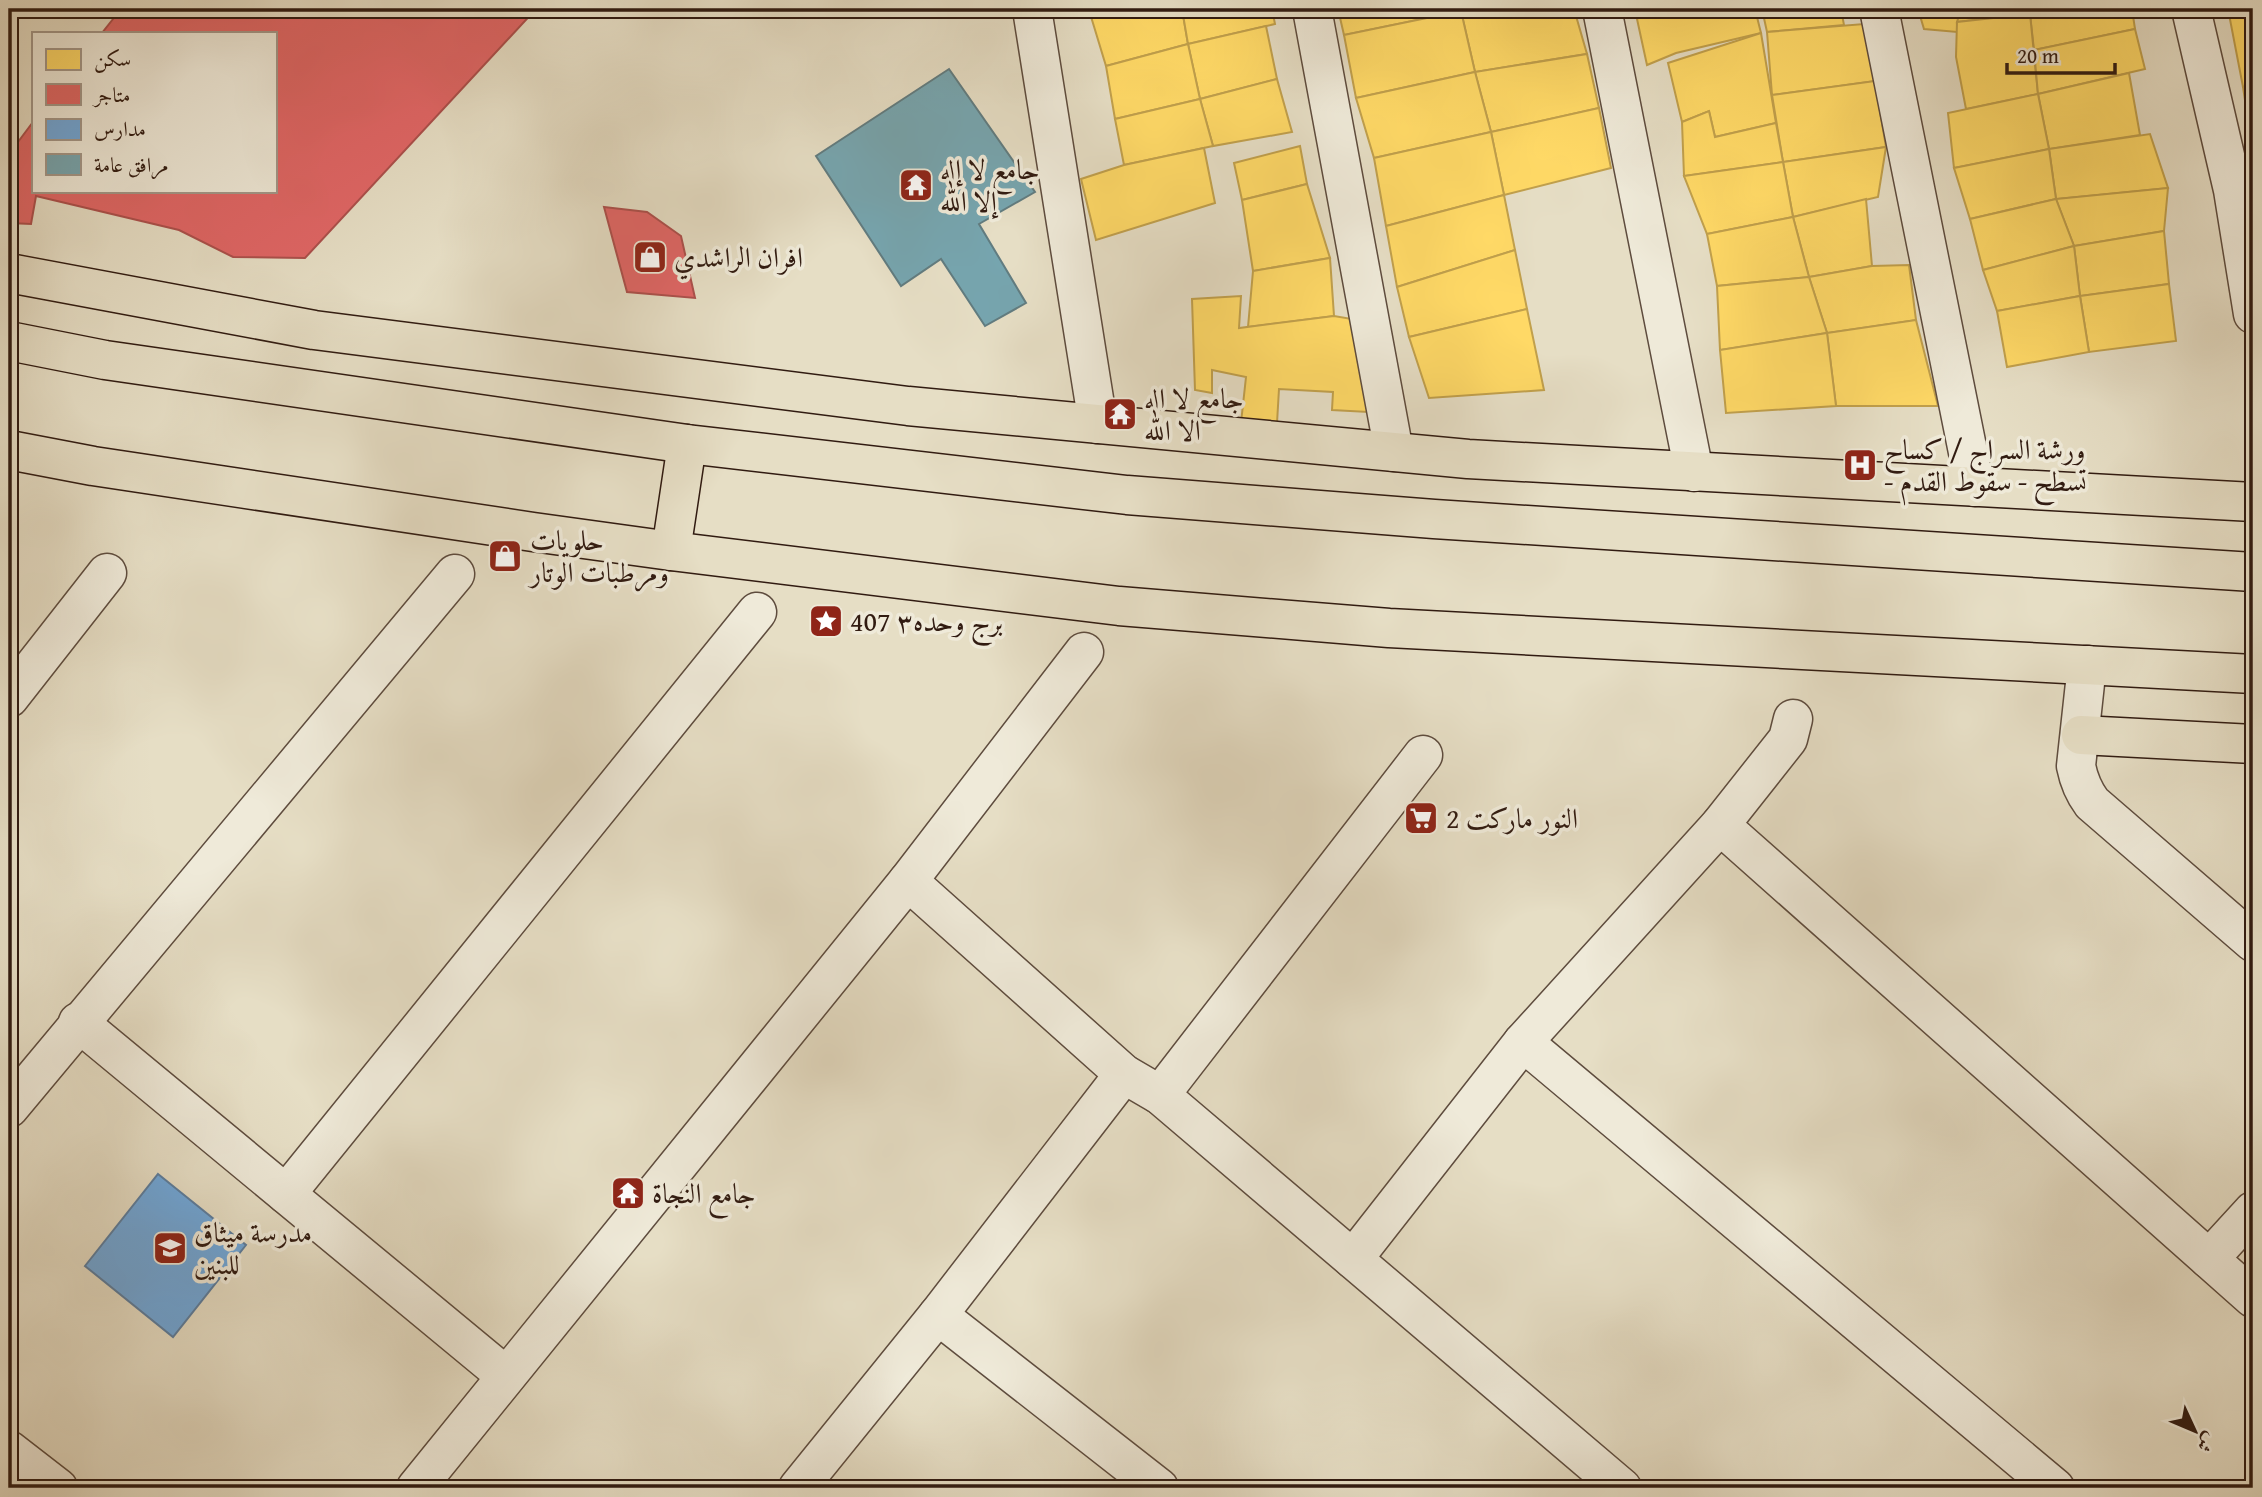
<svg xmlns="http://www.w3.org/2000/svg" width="2262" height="1497" font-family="'Gentium Book Plus',Amiri,serif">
<rect width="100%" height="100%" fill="#e6dec5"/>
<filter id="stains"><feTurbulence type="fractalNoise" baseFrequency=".00286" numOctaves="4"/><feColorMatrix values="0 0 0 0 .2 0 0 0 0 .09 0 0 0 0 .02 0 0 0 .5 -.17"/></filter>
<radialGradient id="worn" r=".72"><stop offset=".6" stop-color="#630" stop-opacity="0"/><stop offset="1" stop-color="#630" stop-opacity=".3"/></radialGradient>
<g fill="#ffd966" stroke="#c1a04c" stroke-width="2">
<polygon points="1065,9 1095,9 1068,16"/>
<polygon points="1095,9 1182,9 1188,44 1106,66 1089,10"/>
<polygon points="1182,9 1272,9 1275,24 1188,44"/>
<polygon points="1338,9 1461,9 1461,11 1344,35"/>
<polygon points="1473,9 1574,9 1587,54 1475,72 1461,11"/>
<polygon points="1652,9 1755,9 1761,33 1676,53 1647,65 1637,19"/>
<polygon points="1762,9 1841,9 1844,25 1767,32"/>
<polygon points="1918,9 1961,9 1957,32 1924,29"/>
<polygon points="1961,9 2044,9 2045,11 2030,14 1957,22"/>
<polygon points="2054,9 2132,9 2135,29 2034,50 2030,14"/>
<polygon points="2228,9 2253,9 2253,86 2243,87"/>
<polygon points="1461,11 1475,72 1356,98 1344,35"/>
<polygon points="2030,14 2038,94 1966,109 1956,57 1957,22"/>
<polygon points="1864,24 1875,81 1772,95 1767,32"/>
<polygon points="1266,26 1277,79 1200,99 1188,44"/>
<polygon points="2135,29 2145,69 2038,94 2034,50"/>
<polygon points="1761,33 1776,123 1715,137 1709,111 1682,122 1668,63"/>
<polygon points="1188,44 1200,99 1115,119 1106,66"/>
<polygon points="1587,54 1599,108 1491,132 1475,72"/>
<polygon points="1475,72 1491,132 1374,158 1356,98"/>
<polygon points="2129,73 2140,135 2049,149 2038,94"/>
<polygon points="1277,79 1292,132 1213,146 1200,99"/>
<polygon points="1875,81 1886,147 1783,162 1772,95"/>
<polygon points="2253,86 2253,153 2243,87"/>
<polygon points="2038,94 2049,149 1954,168 1948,113"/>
<polygon points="1200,99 1213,146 1124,165 1115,119"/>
<polygon points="1599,108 1611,168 1504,195 1491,132"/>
<polygon points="1709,111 1715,137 1776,123 1783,162 1684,176 1682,122"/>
<polygon points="1491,132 1504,195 1386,226 1374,158"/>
<polygon points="2150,134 2168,188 2056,199 2049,149"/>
<polygon points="1300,146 1307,184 1242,200 1234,163"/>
<polygon points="1886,147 1878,197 1793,217 1783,162"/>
<polygon points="1204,148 1215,203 1096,240 1081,179 1124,165"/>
<polygon points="2049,149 2056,199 1970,219 1954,168"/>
<polygon points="1783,162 1793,217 1707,234 1684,176"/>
<polygon points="1307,184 1330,258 1253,271 1242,200"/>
<polygon points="2168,188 2164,231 2074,246 2056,199"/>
<polygon points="1504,195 1515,250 1397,287 1386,226"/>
<polygon points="1866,199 1872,266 1809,277 1793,217"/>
<polygon points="2056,199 2074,246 1983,270 1970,219"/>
<polygon points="1793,217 1809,277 1717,286 1707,234"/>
<polygon points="2164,231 2169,284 2080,296 2074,246"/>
<polygon points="2074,246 2080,296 1997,311 1983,270"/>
<polygon points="1515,250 1527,309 1409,337 1397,287"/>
<polygon points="1330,258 1334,316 1248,327 1253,271"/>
<polygon points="1909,265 1916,320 1827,333 1809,277 1872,266"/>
<polygon points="1809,277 1827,333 1720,350 1717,286"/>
<polygon points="2169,284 2176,341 2089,352 2080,296"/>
<polygon points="1241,296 1239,328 1334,316 1352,319 1368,412 1332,410 1333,392 1279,389 1277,423 1241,423 1246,377 1212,370 1212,393 1195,390 1192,299"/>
<polygon points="2080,296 2089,352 2007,367 1997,311"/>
<polygon points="1527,309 1544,390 1429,398 1409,337"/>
<polygon points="1916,320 1938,406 1836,406 1827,333"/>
<polygon points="1827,333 1836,406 1726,413 1720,350"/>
</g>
<g fill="#e06666" stroke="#ac504c" stroke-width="2">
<polygon points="121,9 536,9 305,258 233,257 179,230 36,196 31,224 9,223 9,154 33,122 33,191 275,191 275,33 102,33"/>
<polygon points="604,207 647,212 681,236 695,298 627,292"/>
</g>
<polygon fill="#6fa8dc" stroke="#5c7e9f" stroke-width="2" points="158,1174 246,1245 173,1337 85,1266"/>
<polygon fill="#76a5af" stroke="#617c80" stroke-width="2" points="949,69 1035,192 979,224 1026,303 985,326 941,259 901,286 816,156"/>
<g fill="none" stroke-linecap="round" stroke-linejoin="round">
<g stroke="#5e4c3e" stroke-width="41">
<g id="minor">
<polyline points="1032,9 1098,424"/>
<polyline points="1312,9 1394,452"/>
<polyline points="1602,9 1694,472"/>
<polyline points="1879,9 1975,487"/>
<polyline points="2191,9 2233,190 2253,314"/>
<path d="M2087,665l-11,101c3,15 7,25 16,37l161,139"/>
<polyline points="9,698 107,573"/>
<polyline points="1720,825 2253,1298"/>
<polyline points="908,881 1124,1074 1160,1095 1622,1488"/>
<polyline points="78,1022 506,1376"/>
<polyline points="1523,1042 2055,1488"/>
<polyline points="1160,1095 1423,755"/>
<polyline points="9,1108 455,574"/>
<polyline points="286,1194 757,612"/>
<polyline points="1353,1259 1523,1042 1720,825 1788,739 1793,719"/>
<polyline points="2209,1259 2253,1211"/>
<polyline points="938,1315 1159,1488"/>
<polyline points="9,1450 58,1488"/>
<polyline points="416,1488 908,881 1084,652"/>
<polyline points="798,1488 938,1315 1124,1074"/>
</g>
</g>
<g stroke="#311b11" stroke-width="41">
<g id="major">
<polyline points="9,273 314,330 908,406 1468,459 2253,502"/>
<polyline points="2081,735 2253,744"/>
</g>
</g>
<g stroke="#311b11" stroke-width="41">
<g id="highway">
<polyline points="9,341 105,360 687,444 1127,495 1434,519 2253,572"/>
<polyline points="9,450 93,466 533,532 671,551 1119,606 1389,628 2253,674"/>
<polyline points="671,551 687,444"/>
</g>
</g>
<use href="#minor" stroke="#efead9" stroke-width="38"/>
<use href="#major" stroke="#e6dec5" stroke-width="38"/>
<use href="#highway" stroke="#e6dec5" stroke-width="38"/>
</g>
<defs>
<g id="temple-square" transform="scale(1.75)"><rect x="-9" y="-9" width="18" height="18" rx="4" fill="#8f2418" stroke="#efead9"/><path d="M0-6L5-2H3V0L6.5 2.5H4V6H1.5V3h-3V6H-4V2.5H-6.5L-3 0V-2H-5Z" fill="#fff"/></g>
<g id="shop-square" transform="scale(1.75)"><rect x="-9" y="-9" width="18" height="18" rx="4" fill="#8f2418" stroke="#efead9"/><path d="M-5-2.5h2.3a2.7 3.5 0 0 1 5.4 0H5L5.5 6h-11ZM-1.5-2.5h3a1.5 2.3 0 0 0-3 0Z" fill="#fff"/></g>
<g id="hospital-square" transform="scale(1.75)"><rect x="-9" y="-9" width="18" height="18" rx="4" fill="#8f2418" stroke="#efead9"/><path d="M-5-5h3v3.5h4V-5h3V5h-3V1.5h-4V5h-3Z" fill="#fff"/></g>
<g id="sight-square" transform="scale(1.75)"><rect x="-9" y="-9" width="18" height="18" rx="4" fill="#8f2418" stroke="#efead9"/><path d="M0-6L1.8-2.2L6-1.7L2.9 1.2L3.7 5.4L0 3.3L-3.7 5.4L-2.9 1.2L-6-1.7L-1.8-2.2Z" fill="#fff"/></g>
<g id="supermarket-square" transform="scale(1.75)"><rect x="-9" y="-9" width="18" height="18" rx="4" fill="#8f2418" stroke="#efead9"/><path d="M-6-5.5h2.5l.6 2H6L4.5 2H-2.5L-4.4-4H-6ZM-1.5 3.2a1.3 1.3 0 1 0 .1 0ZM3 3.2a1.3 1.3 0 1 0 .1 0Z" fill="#fff"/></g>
<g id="school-square" transform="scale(1.75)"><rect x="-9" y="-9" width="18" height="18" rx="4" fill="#8f2418" stroke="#efead9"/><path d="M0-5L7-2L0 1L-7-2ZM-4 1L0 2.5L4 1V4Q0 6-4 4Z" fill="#fff"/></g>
</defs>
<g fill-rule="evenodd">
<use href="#temple-square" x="916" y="185"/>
<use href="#shop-square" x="650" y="257"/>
<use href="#temple-square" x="1120" y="414"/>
<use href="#hospital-square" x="1860" y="465"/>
<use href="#shop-square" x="505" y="556"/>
<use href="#sight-square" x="826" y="621"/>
<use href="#supermarket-square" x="1421" y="818"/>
<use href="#temple-square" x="628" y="1193"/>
<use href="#school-square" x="170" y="1248"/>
</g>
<g text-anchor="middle" stroke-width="7" stroke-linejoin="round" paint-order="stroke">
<g font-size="28" fill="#311b11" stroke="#efead9" text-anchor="start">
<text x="940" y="179">جامع لا إله<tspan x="940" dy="32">إلا الله</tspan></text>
<text x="674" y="267">افران الراشدي</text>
<text x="1144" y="408">جامع لا اله<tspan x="1144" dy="32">الا الله</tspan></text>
<text x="1884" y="459">ورشة السراج / كساح<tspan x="1884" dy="32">- تسطح - سقوط القدم</tspan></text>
<text x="530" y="550">حلويات<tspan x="530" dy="32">ومرطبات الوتار</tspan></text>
<text x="850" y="631">برج وحده٣ 407</text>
<text x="1446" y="828">النور ماركت 2</text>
<text x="652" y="1203">جامع النجاة</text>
<text x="194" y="1242">مدرسة ميثاق<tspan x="194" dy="32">للبنين</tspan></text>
</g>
</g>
<rect width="2262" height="1497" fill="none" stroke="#e6dec5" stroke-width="35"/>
<rect x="10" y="10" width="2241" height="1476" fill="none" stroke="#311b11" stroke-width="3.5"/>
<rect x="18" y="18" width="2227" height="1462" fill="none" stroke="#311b11" stroke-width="2"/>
<rect x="32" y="32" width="245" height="161" fill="#efead9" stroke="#a39789" stroke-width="2"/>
<rect x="46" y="49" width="35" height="21" fill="#ffd966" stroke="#a39789" stroke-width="2"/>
<text x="94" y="66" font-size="21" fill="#311b11">سكن</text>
<rect x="46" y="84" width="35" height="21" fill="#e06666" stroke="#a39789" stroke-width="2"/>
<text x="94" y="102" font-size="21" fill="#311b11">متاجر</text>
<rect x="46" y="119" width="35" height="21" fill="#6fa8dc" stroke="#a39789" stroke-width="2"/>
<text x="94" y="136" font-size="21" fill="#311b11">مدارس</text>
<rect x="46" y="154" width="35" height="21" fill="#76a5af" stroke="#a39789" stroke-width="2"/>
<text x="94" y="172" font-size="21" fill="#311b11">مرافق عامة</text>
<g transform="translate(2195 1431) rotate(134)" stroke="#efead9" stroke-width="5" paint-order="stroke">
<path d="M0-5L12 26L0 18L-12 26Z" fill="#311b11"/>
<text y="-10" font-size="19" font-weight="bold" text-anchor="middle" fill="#311b11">ش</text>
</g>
<path d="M2007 63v10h108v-10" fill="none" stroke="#311b11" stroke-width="3.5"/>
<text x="2017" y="63" font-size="21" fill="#311b11" stroke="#efead9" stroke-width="5" paint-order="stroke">20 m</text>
<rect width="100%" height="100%" filter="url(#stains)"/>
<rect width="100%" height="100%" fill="url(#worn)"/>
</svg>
